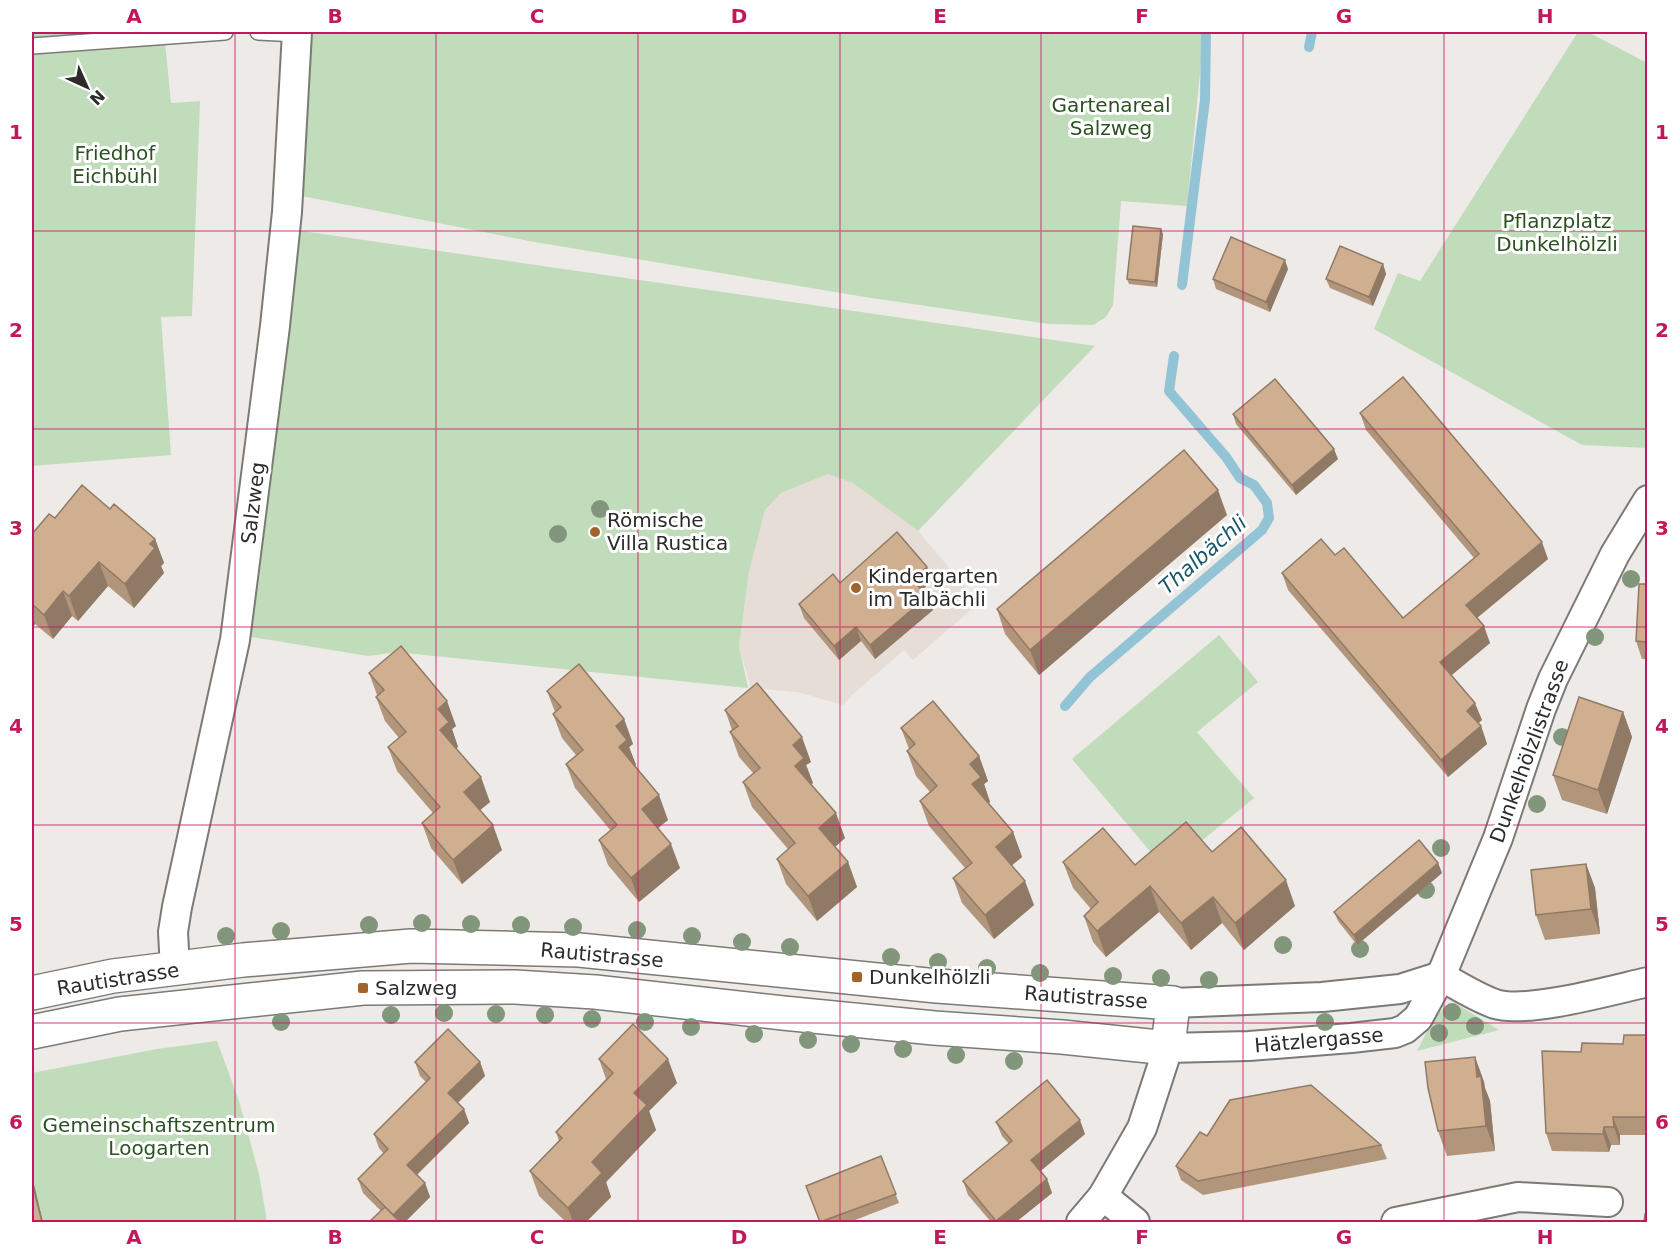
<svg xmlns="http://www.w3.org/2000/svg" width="1679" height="1254" font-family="'DejaVu Sans',sans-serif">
<rect width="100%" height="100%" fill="#edeae8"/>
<polygon fill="#e6ddd6" points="828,474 853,483 918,531 979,603 913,660 904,650 851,696 843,705 798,692 751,688 739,646 749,572 765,510 781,493"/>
<g fill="#c0dcba">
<polygon points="32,32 164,32 171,103 200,101 192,316 161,317 171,455 32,466"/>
<polygon points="307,32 1204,32 1187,206 1121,201 1113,305 1106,317 1093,325 1049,324 865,297 529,241 297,195"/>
<polygon points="1578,32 1588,32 1647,63 1647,448 1582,445 1374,329 1398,273 1420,281"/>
<polygon points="295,230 1095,346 918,531 853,483 828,474 781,493 765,510 749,572 739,646 748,688 396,652 368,656 246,636"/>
<polygon points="1219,635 1258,682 1197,732 1254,798 1166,870 1072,759"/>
<path d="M1455,1003l44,27 -82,21c9,-16 18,-44 38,-48z"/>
<polygon points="217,1041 239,1101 259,1174 267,1222 32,1222 32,1073 157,1049"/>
</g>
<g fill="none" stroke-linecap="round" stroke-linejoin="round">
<g stroke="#93c4d5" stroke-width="10">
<polyline points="1309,47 1312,32"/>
<polyline points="1182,285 1205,100 1206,32"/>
<polyline points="1065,706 1090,677 1262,530 1269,518 1267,503 1254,485 1240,478 1226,457 1169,391 1174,356"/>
</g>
<g stroke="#7c7a77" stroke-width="18">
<g id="service">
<polyline points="258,32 297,34"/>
<polyline points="32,46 225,32"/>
</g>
</g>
<g stroke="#7c7a77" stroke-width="32">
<g id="minor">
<polyline points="175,969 173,932 177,907 235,640 275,326 287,212 297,32"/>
<path d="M1173,1003l149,-6 78,-8 41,-13c17,10 35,21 54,28 32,10 117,-14 153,-22"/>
<polyline points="1103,1196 1135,1222"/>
<polyline points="1081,1222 1103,1196 1142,1128 1168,1048 1249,1046 1351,1038 1395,1033 1405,1029 1418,1018 1441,976 1498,838 1541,709 1553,679 1615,554 1648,500"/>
<polyline points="1396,1222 1518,1197 1608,1202"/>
</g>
</g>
<g stroke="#7c7a77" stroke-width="36">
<polyline id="tertiary" points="32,993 113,976 243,960 411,946 579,950 937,986 1173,1003 1168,1048 1062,1037 934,1028 783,1013 595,992 515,987 363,988 120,1014 32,1032"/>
</g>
<use href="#service" stroke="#fff" stroke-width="15"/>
<use href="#minor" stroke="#fff" stroke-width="28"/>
<use href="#tertiary" stroke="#fff" stroke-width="33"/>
</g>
<g fill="#82967b">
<circle cx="600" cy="509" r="9"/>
<circle cx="558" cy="534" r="9"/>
<circle cx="1631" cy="579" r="9"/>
<circle cx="1595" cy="637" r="9"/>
<circle cx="1562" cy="737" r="9"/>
<circle cx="1537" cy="804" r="9"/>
<circle cx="1441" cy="848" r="9"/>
<circle cx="1426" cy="890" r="9"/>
<circle cx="422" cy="923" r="9"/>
<circle cx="471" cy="924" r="9"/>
<circle cx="369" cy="925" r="9"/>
<circle cx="521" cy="925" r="9"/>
<circle cx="573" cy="927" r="9"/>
<circle cx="637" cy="930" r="9"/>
<circle cx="281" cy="931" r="9"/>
<circle cx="226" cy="936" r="9"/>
<circle cx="692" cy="936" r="9"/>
<circle cx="742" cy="942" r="9"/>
<circle cx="1283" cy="945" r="9"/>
<circle cx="790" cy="947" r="9"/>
<circle cx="1360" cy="949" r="9"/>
<circle cx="891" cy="957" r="9"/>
<circle cx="938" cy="962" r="9"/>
<circle cx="987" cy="968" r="9"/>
<circle cx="1040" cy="973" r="9"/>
<circle cx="1113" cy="976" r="9"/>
<circle cx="1161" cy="978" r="9"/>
<circle cx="1209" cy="980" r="9"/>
<circle cx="1452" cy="1012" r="9"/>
<circle cx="444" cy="1013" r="9"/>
<circle cx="496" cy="1014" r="9"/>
<circle cx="391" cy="1015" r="9"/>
<circle cx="545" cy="1015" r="9"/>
<circle cx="592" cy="1019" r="9"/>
<circle cx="281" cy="1022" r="9"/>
<circle cx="645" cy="1022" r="9"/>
<circle cx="1325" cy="1022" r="9"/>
<circle cx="1475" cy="1026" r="9"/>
<circle cx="691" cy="1027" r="9"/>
<circle cx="1439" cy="1033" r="9"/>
<circle cx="754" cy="1034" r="9"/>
<circle cx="808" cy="1040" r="9"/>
<circle cx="851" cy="1044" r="9"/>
<circle cx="903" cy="1049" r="9"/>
<circle cx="956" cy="1055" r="9"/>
<circle cx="1014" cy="1061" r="9"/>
</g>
<g fill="#b2967c">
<polygon points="1163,234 1157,287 1129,284 1127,279"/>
<polygon points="1383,264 1386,274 1373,306 1330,288 1326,279"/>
<polygon points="1288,269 1270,312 1216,289 1213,279"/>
<polygon points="1360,413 1548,559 1477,618 1490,643 1451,675 1482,720 1478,723 1481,726 1487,744 1448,777 1288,590 1282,573 1335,555 1403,618 1474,558 1366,430"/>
<polygon points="1233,414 1338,459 1296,495 1236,424"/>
<polygon points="110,509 155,539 164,563 161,566 164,573 134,608 108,586 78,621 72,616 53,639 35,624 32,628 32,534 55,518"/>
<polygon points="1227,515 1039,675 1005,634 997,609"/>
<polygon points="932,581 922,590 933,610 875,659 861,641 839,660 804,618 799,604 840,583"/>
<polygon points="1647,584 1647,659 1642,659 1636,641"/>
<polygon points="369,673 456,726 452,729 458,747 456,748 490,802 480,810 502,850 462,884 431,848 422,823 433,813 397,771 388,747 399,738 385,721 376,697 377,695"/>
<polygon points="547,691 624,719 633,744 629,747 636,765 634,766 668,820 657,828 680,868 639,902 608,865 599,840 611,831 575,788 566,764 576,755 562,738 553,714 555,712"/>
<polygon points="725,710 811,762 806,765 813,783 811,784 845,838 835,847 848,862 857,887 817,921 786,884 777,859 788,849 752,807 743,782 754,774 739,757 730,732 732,730"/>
<polygon points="1623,712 1632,737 1607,814 1562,800 1553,775"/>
<polygon points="901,728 979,756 988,781 984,784 990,802 988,803 1013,832 1022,857 1012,865 1034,905 994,939 962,903 953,878 965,868 929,826 920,801 930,792 916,776 907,751 909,749"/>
<polygon points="1212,852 1295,906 1244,950 1222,923 1191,950 1159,912 1106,957 1093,942 1084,916 1091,909 1073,888 1063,862 1135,865"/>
<polygon points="1438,863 1442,873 1357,945 1338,921 1334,912"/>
<polygon points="1586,864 1595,888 1600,934 1545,940 1536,915"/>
<polygon points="1647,1035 1647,1135 1620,1135 1620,1145 1611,1145 1609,1152 1552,1151 1546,1133 1581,1052 1623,1044"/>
<polygon points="1475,1057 1484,1082 1485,1088 1490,1101 1495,1151 1447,1156 1438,1131"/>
<polygon points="599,1059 677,1083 649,1111 656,1130 606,1182 611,1197 586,1222 566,1222 539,1196 530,1171 559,1141 556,1132 606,1079"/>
<polygon points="415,1062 480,1062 485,1076 458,1103 464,1109 469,1123 417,1175 425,1183 430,1197 405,1222 369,1222 381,1211 363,1193 358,1179 384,1154 379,1148 374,1134 426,1082 420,1076"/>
<polygon points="996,1122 1085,1134 1040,1171 1047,1179 1052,1193 1016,1222 991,1222 968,1195 963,1181 1009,1144 1002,1136"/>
<polygon points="1207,1136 1381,1145 1387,1159 1203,1195 1181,1180 1176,1166"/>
<polygon points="881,1156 899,1203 850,1222 820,1222"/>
</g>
<g fill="#917a65">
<polygon points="1161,229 1163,234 1157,287 1155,282"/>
<polygon points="1285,260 1288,269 1270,312 1266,302"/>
<polygon points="1383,264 1386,274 1373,306 1369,297"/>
<polygon points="1334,449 1338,459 1296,495 1292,485"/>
<polygon points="1218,490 1227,515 1039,675 1030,650"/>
<polygon points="155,539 164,563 161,566 164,573 134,608 125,584 150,544"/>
<polygon points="1542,542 1548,559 1472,622 1466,605"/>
<polygon points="99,562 108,586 78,621 69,596"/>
<polygon points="927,567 932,581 917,594 912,580"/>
<polygon points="63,591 72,616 53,639 44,615"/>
<polygon points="928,596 933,610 875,659 870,645"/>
<polygon points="32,614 35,624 32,628"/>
<polygon points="1484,626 1490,643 1446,680 1440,662"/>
<polygon points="856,627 861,641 839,660 834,646"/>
<polygon points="447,701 456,726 452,729 458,747 449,754 440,730 438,709"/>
<polygon points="1475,703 1482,720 1473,728 1467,711"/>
<polygon points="1623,712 1632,737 1607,814 1598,790"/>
<polygon points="624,719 633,744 629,747 636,765 627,771 619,747 616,726"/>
<polygon points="1481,726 1487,744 1448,777 1441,760"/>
<polygon points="802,737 811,762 806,765 813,783 804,790 795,766 793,745"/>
<polygon points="979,756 988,781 984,784 990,802 981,809 972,784 970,764"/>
<polygon points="481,777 490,802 473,816 464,792"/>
<polygon points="659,795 668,820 651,834 642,809"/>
<polygon points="836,813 845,838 828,853 819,828"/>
<polygon points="493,825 502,850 462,884 453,860"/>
<polygon points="1013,832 1022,857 1005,871 996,847"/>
<polygon points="671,844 680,868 639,902 631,878"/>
<polygon points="848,862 857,887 817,921 808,896"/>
<polygon points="1438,863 1442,873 1357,945 1354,935"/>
<polygon points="1586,864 1595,888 1600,934 1591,909"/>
<polygon points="1286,880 1295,906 1244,950 1235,923"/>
<polygon points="1025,881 1034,905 994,939 985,915"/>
<polygon points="1150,886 1159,912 1106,957 1097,931"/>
<polygon points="1213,897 1222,923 1191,950 1181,923"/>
<polygon points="1475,1057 1484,1082 1485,1088 1490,1101 1495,1151 1486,1126 1477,1077"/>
<polygon points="668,1059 677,1083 649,1111 656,1130 606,1182 611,1197 586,1222 573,1222 568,1208 592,1162 634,1093"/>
<polygon points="480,1062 485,1076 453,1107 448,1093"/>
<polygon points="464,1109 469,1123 412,1179 407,1165"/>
<polygon points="1613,1117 1620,1135 1620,1145 1614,1127"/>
<polygon points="1080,1120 1085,1134 1037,1174 1031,1160"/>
<polygon points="1604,1127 1611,1145 1609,1152 1603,1134"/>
<polygon points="32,1176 43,1222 42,1222 32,1182"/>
<polygon points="1047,1179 1052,1193 1016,1222 996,1222 996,1221"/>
<polygon points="425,1183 430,1197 405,1222 395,1222 393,1215"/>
</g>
<g fill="#cfaf90" stroke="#917a65" stroke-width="1.5">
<polygon points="1133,226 1161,229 1155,282 1127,279"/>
<polygon points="1231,237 1285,260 1266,302 1213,279"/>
<polygon points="1340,246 1383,264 1369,297 1326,279"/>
<polygon points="1403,377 1542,542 1466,605 1484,626 1440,662 1475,703 1467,711 1481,726 1441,760 1282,573 1321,539 1335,555 1344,548 1403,618 1479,554 1360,413"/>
<polygon points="1275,379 1334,449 1292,485 1233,414"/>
<polygon points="1184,450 1218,490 1030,650 997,609"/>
<polygon points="82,485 110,509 114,504 155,539 150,544 155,548 125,584 99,562 69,596 63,591 44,615 32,604 32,534 49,514 55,518"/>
<polygon points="897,532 927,567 912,580 928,596 870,645 856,627 834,646 799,604 833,574 840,583"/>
<polygon points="1639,584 1647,584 1647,642 1636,641"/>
<polygon points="401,646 447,701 438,709 449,722 440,730 481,777 464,792 493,825 453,860 422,823 440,807 388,747 406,732 376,697 384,690 369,673"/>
<polygon points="579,664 624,719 616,726 627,740 619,747 659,795 642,809 671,844 631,878 599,840 617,825 566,764 583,750 553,714 561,707 547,691"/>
<polygon points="757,683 802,737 793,745 804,758 795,766 836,813 819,828 848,862 808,896 777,859 795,843 743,782 760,768 730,732 738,726 725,710"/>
<polygon points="1579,697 1623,712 1598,790 1553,775"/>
<polygon points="933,701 979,756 970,764 981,777 972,784 1013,832 996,847 1025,881 985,915 953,878 972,863 920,801 937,786 907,751 915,744 901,728"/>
<polygon points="1186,822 1212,852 1241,827 1286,880 1235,923 1213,897 1181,923 1150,886 1097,931 1084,916 1098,902 1063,862 1103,828 1135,865"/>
<polygon points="1419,840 1438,863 1354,935 1334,912"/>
<polygon points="1586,864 1591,909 1536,915 1531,870"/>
<polygon points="633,1024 668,1059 634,1093 647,1105 592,1162 602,1173 568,1208 530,1171 562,1138 556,1132 613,1073 599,1059"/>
<polygon points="448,1029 480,1062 448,1093 464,1109 407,1165 425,1183 393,1215 358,1179 388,1149 374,1134 430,1078 415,1062"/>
<polygon points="1624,1035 1647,1035 1647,1117 1613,1117 1614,1127 1604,1127 1603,1134 1546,1133 1542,1051 1581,1052 1582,1043 1623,1044"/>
<polygon points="1475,1057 1477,1077 1481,1076 1486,1126 1438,1131 1428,1088 1425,1062"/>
<polygon points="1047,1080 1080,1120 1031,1160 1047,1179 996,1221 963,1181 1012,1141 996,1122"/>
<polygon points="1311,1085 1381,1145 1198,1181 1176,1166 1200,1132 1207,1136 1230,1100"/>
<polygon points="881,1156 896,1194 820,1222 806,1186"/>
<polygon points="32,1182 42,1222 32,1222"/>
<polygon points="385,1207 400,1222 369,1222"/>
<polygon points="1645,1214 1647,1214 1647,1222 1644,1222"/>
</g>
<path fill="none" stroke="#c2185b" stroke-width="1.5" stroke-opacity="0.55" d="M235,32v1190M436,32v1190M638,32v1190M840,32v1190M1041,32v1190M1243,32v1190M1444,32v1190M32,231h1616M32,429h1616M32,627h1616M32,825h1616M32,1023h1616"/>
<g fill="#a2632a" stroke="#fff" stroke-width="2">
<circle cx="595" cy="532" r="6"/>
<circle cx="856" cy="588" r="6"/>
<rect x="851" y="971" width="12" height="12" rx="3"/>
<rect x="357" y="982" width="12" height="12" rx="3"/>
</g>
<g text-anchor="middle" stroke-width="6" stroke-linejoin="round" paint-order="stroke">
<g font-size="20" fill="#2b5121" stroke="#fff">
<text x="1111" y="112">Gartenareal<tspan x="1111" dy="23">Salzweg</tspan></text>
<text x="115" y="160">Friedhof<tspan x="115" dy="23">Eichbühl</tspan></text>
<text x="1557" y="228">Pflanzplatz<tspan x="1557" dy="23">Dunkelhölzli</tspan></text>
<text x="159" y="1132">Gemeinschaftszentrum<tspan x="159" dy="23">Loogarten</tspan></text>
</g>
<g font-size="20" fill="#2c2b2a" stroke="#fff">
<text transform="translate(253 503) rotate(-83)" y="7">Salzweg</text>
<text transform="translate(1529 751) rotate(-70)" y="7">Dunkelhölzlistrasse</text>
<text transform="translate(602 955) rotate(5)" y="7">Rautistrasse</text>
<text transform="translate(118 979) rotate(-9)" y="7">Rautistrasse</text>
<text transform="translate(1086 997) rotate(4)" y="7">Rautistrasse</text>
<text transform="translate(1319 1040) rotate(-5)" y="7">Hätzlergasse</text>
</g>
<g font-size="20" fill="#2c2b2a" stroke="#fff" text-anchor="start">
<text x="607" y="527">Römische<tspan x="607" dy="23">Villa Rustica</tspan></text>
<text x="868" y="583">Kindergarten<tspan x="868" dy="23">im Talbächli</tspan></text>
<text x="869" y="984">Dunkelhölzli</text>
<text x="375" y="995">Salzweg</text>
</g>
<g font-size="21" font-style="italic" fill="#18576a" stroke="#fff">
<text transform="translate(1203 555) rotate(-41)" y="7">Thalbächli</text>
</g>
</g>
<rect width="1679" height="1254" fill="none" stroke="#ffffff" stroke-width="66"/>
<g transform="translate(87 87) rotate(135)" stroke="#ffffff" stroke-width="4.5" paint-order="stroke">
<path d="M0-4.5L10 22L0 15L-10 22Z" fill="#2c2b2a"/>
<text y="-9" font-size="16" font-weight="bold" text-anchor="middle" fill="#2c2b2a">N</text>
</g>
<rect x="33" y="33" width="1613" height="1188" fill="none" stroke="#c2185b" stroke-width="2"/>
<g font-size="20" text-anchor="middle" font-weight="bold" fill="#c2185b">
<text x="134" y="23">A</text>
<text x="335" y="23">B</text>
<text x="537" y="23">C</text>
<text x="739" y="23">D</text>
<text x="940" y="23">E</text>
<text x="1142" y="23">F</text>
<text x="1344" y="23">G</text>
<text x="1545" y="23">H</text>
<text x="16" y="139">1</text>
<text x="1662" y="139">1</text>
<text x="16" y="337">2</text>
<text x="1662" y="337">2</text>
<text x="16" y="535">3</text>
<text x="1662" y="535">3</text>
<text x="16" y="733">4</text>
<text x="1662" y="733">4</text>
<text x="16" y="931">5</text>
<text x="1662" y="931">5</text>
<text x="16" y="1129">6</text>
<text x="1662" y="1129">6</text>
<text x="134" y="1244">A</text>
<text x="335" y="1244">B</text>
<text x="537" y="1244">C</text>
<text x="739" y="1244">D</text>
<text x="940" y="1244">E</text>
<text x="1142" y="1244">F</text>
<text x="1344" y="1244">G</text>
<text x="1545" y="1244">H</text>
</g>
</svg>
